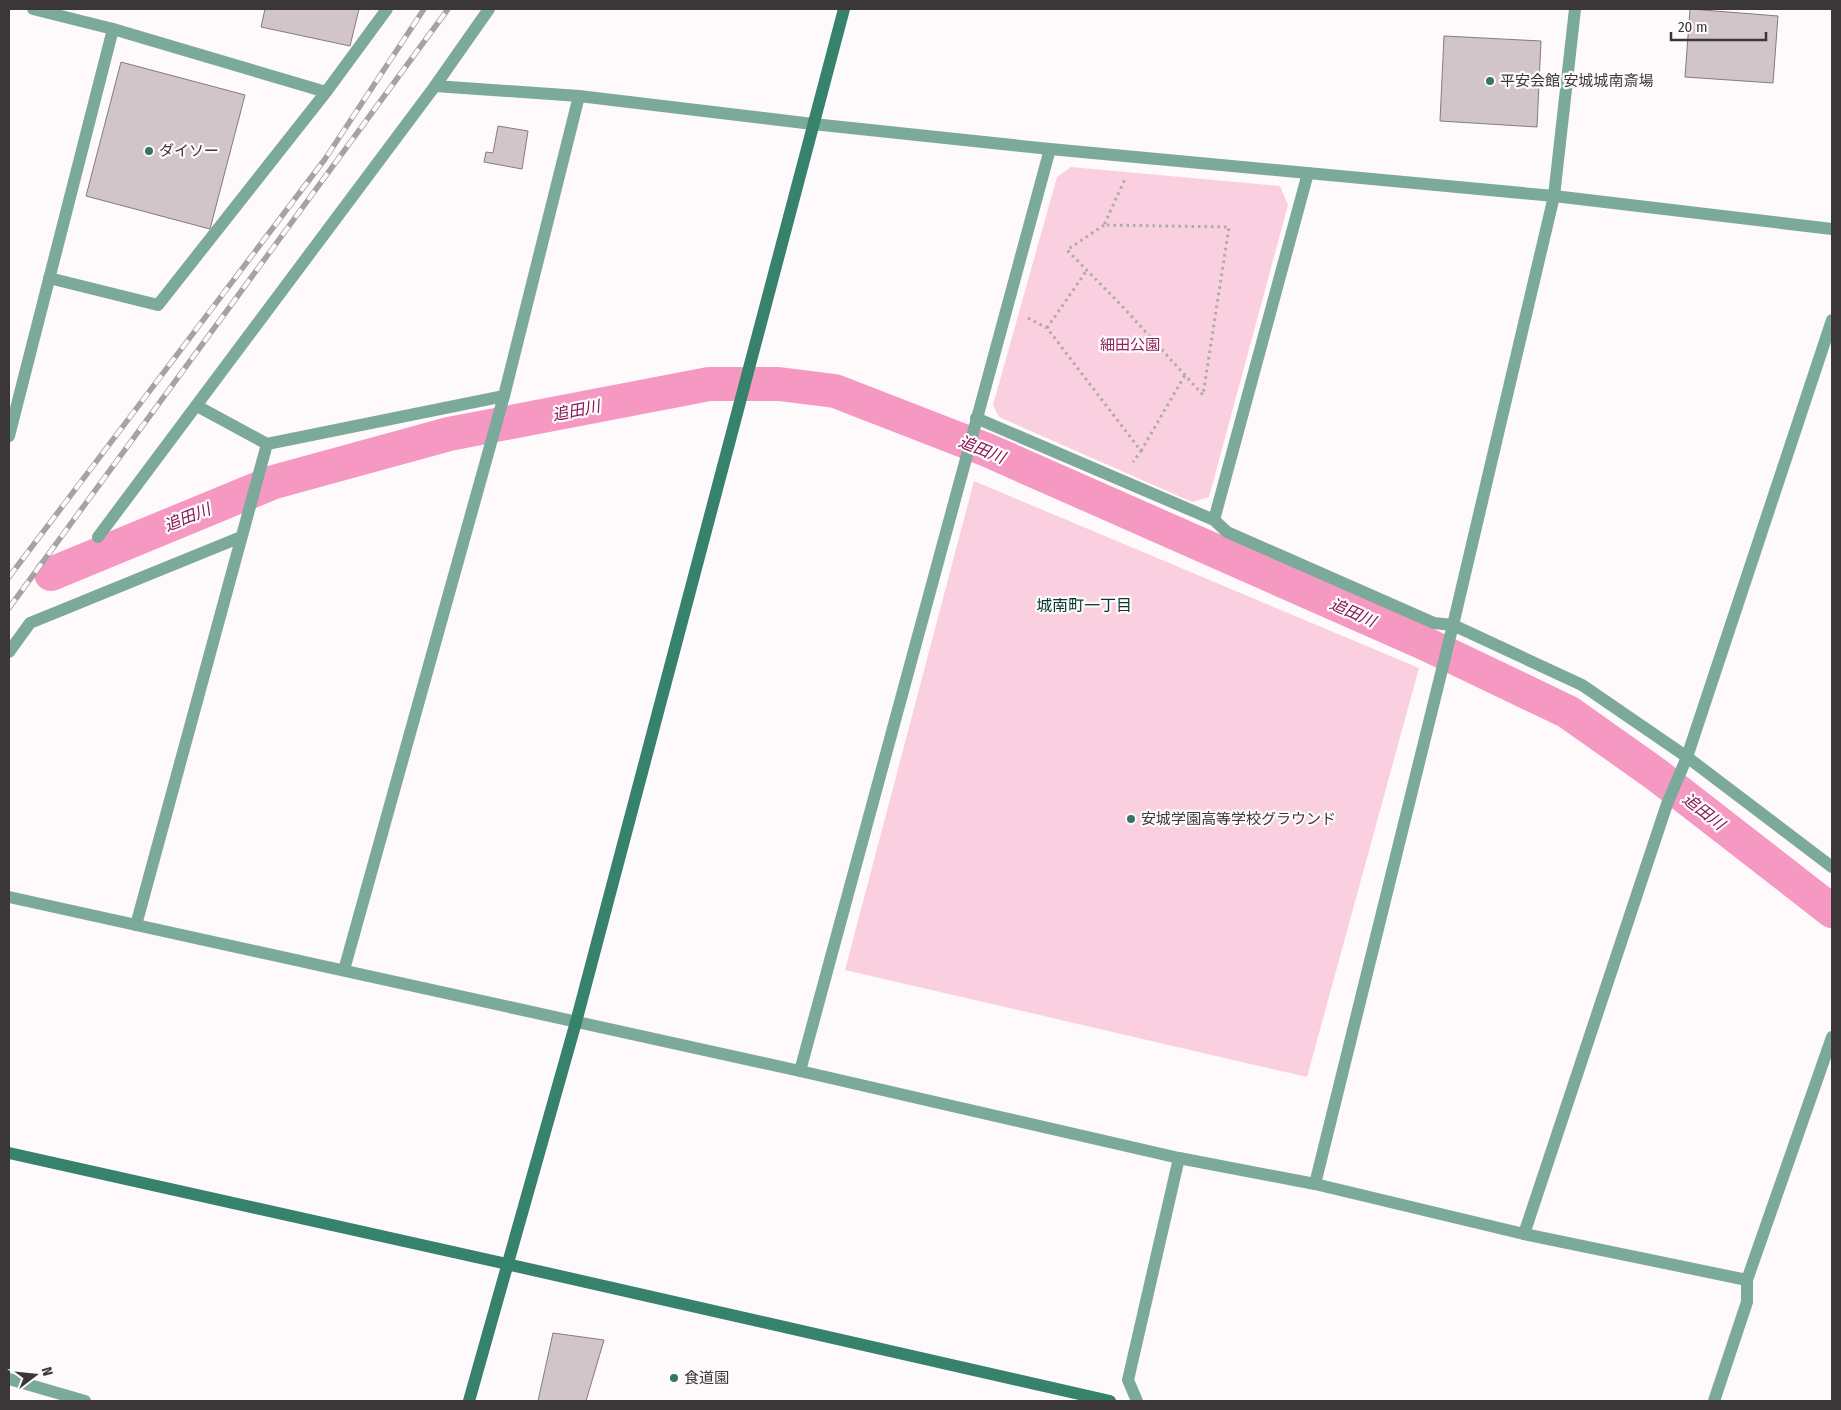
<svg xmlns="http://www.w3.org/2000/svg" width="1841" height="1410" font-family="'Fira Sans Condensed','Noto Sans JP',sans-serif">
<rect width="100%" height="100%" fill="#fef9fb"/>
<g fill="#fad0e1">
<polygon points="1071,167 1280,186 1288,205 1209,497 1192,502 999,417 993,405 1057,177"/>
<polygon points="974,481 1419,668 1307,1077 845,970"/>
</g>
<g fill="none" stroke-linecap="round" stroke-linejoin="round">
<polyline stroke="#f599c3" stroke-width="34" points="51,574 274,482 449,434 709,384 779,384 835,391 987,450 1426,644 1568,712 1657,775 1832,911"/>
</g>
<g fill="#d1c5ca" stroke="#857a7f">
<polygon points="265,9 359,9 350,46 261,27"/>
<polygon points="1690,9 1778,16 1773,83 1685,77"/>
<polygon points="1444,36 1541,41 1537,127 1440,121"/>
<polygon points="121,62 245,95 210,229 86,196"/>
<polygon points="498,126 528,131 522,169 484,162 486,152 493,153"/>
<polygon points="553,1333 604,1340 586,1401 538,1401"/>
</g>
<g fill="none" stroke-linecap="round" stroke-linejoin="round">
<g stroke="#aea9ab" stroke-width="3" stroke-dasharray="2.5 4" stroke-linecap="butt">
<polyline points="1104,225 1067,250 1122,306 1203,395 1229,227 1104,225 1125,179"/>
<polyline points="1028,318 1047,328 1141,451 1133,462"/>
<polyline points="1047,328 1087,270"/>
<polyline points="1141,451 1185,375"/>
</g>
<g stroke="#7baa9a" stroke-width="12">
<polyline points="33,9 113,29"/>
<polyline points="435,86 579,96 813,124 1050,149 1554,196 1832,229"/>
<polyline points="326,92 387,9"/>
<polyline points="197,406 267,444"/>
<polyline points="976,418 1214,520 1227,532 1434,623 1453,625 1582,685 1687,757 1832,867"/>
<polyline points="9,436 113,29 326,92 158,305 49,278"/>
<polyline points="1214,520 1308,173"/>
<polyline points="98,537 435,86 489,9"/>
<polyline points="9,652 30,623 241,537"/>
<polyline points="9,897 800,1071 1179,1158 1315,1184 1524,1234 1747,1280 1832,1037"/>
<polyline points="136,925 267,444 504,396"/>
<polyline points="344,970 504,396 579,96"/>
<polyline points="800,1071 1050,149"/>
<polyline points="1315,1184 1453,625 1554,196 1575,9"/>
<polyline points="1524,1234 1667,804 1687,757 1832,320"/>
<polyline points="9,1379 85,1401"/>
<polyline points="1137,1401 1128,1380 1179,1158"/>
<polyline points="1714,1401 1747,1302 1747,1280"/>
</g>
<g stroke="#36826c" stroke-width="12">
<polyline points="9,1153 507,1264 1110,1401"/>
<polyline points="469,1401 576,1022 844,9"/>
</g>
<g stroke="#a6a2a4" stroke-width="5.5">
<g id="rail">
<polyline points="9,577 325,159 424,9"/>
<polyline points="9,608 448,9"/>
</g>
</g>
<use href="#rail" stroke="#fef9fb" stroke-width="4" stroke-dasharray="11" stroke-linecap="butt"/>
</g>
<g fill="#367563" stroke="#fef9fb" stroke-width="2">
<circle cx="1490" cy="81" r="5"/>
<circle cx="149" cy="151" r="5"/>
<circle cx="1131" cy="819" r="5"/>
<circle cx="674" cy="1378" r="5"/>
</g>
<g text-anchor="middle" stroke-width="4.5" stroke-linejoin="round" paint-order="stroke">
<g font-size="15" fill="#3b3739" stroke="#fef9fb" text-anchor="start">
<text x="1500" y="86">平安会館 安城城南斎場</text>
<text x="159" y="156">ダイソー</text>
<text x="1141" y="824">安城学園高等学校グラウンド</text>
<text x="684" y="1383">食道園</text>
</g>
<g font-size="15" fill="#8c235d" stroke="#fef9fb">
<text x="1130" y="350">細田公園</text>
</g>
<g font-size="16" font-style="italic" fill="#821754" stroke="#fef9fb">
<text transform="translate(576 410) rotate(-11)" y="6">追田川</text>
<text transform="translate(982 449) rotate(22)" y="6">追田川</text>
<text transform="translate(187 517) rotate(-22)" y="6">追田川</text>
<text transform="translate(1353 612) rotate(24)" y="6">追田川</text>
<text transform="translate(1704 811) rotate(38)" y="6">追田川</text>
</g>
<g font-size="16" fill="#033c2f" stroke="#fef9fb">
<text x="1084" y="611">城南町一丁目</text>
</g>
</g>
<rect width="1841" height="1410" fill="none" stroke="#3b3739" stroke-width="20"/>
<g transform="translate(35 1375) rotate(74)" stroke="#fef9fb" stroke-width="4" paint-order="stroke">
<path d="M0-4L9 19L0 12L-9 19Z" fill="#3b3739"/>
<text y="-8" font-size="14" font-weight="bold" text-anchor="middle" fill="#3b3739">N</text>
</g>
<path d="M1671 32v8h95v-8" fill="none" stroke="#3b3739" stroke-width="2.5"/>
<text x="1678" y="32" font-size="15" fill="#3b3739" stroke="#fef9fb" stroke-width="4" paint-order="stroke">20 m</text>
</svg>
